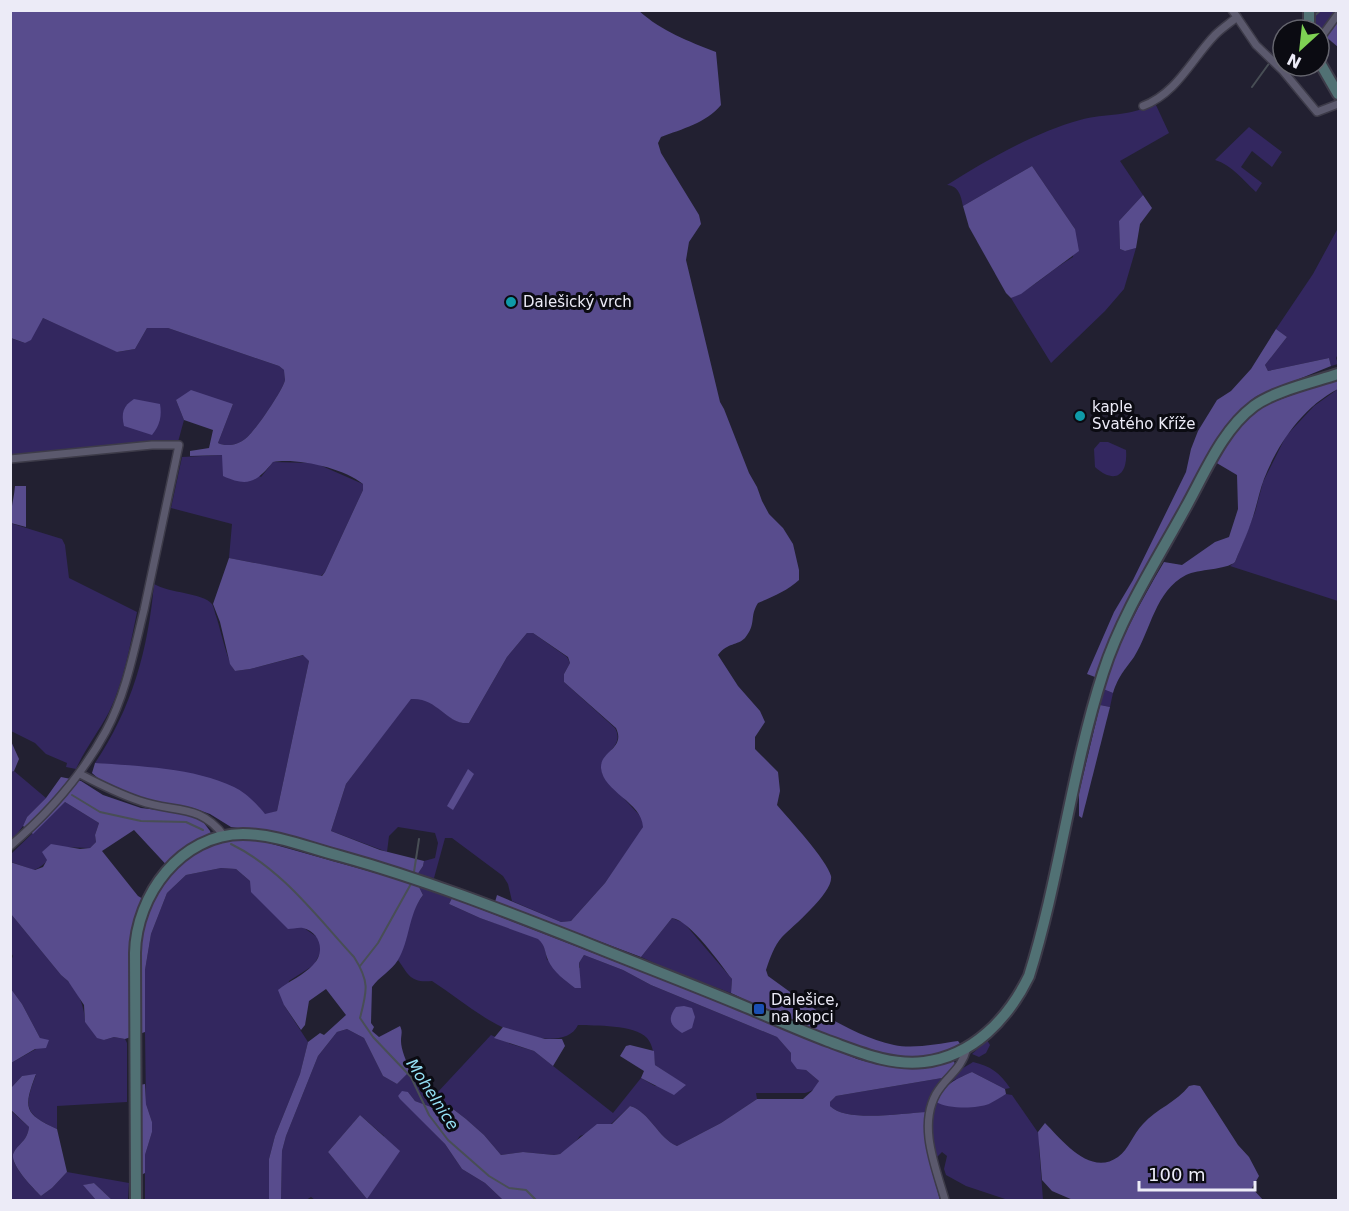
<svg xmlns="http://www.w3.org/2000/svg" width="1349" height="1211" font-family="'DejaVu Sans',sans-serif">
<rect width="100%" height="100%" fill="#222031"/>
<g fill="#33275f" fill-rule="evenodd">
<polygon points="1316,11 1338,11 1319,35 1319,30 1314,30 1313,22"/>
<path d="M1155,103l14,30 -49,28 23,34 -24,26 1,28 5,2 11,-3 -12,41 -19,22 -54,52 -40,-65c23,-10 41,-29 62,-41l2,-28 -43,-63 -69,40c-2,-10 -4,-20 -16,-21 39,-25 89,-53 133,-65 25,-7 52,-3 75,-17z"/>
<path d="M1249,127l33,25 -10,15 -20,-16 -11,16 21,16 -6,9c-13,-12 -24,-27 -41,-32z"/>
<polygon points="1338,228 1338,354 1336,358 1338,364 1331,366 1329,358 1268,371 1265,365 1287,337 1276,329 1313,274"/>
<path d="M43,318l75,34 17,-3 12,-21h21l111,38 5,4c0,1 1,9 1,10 -2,10 -31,53 -40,59 -7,6 -19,8 -27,4l15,-39 -57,-4 8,20 -6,22 -28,-1 -41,7h-26l-72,7 -1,-117 15,5z"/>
<polygon points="1338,389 1338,601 1230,566 1235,562 1255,512 1263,482 1286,436 1314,406"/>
<path d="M1100,442h8l18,8c2,25 -11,35 -31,17l-1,-18z"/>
<polygon points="222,455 261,477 273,462 315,463 363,484 363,490 325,572 321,576 229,558 232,524 171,508 182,457"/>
<path d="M10,523l52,16 3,6 4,33 68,34c-7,34 -13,69 -28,100 -10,19 -24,37 -33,57l-10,-2 1,-4 -21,-9 -11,-11 -24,-12z"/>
<path d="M154,584c15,9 49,9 58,20 1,1 3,8 3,9 6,16 11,46 20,58l15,-2 54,-14 5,6 -32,150 -12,4 -6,-8 -12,-9 -56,-24 -96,-11c37,-55 53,-113 59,-179z"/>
<path d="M527,633h6l34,24 3,6 -6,11v8l51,46c12,22 -22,25 -11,49l39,42v8l-3,6 -35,50 -34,38 -10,1 -49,-21 -4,-17 -5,-8 -51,-38h-7l-11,40 -17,-3 6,-9 1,-5 11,-3 3,-15 -3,-10 -37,-6 -9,9 -2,16 -56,-21 15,-47 65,-86c27,-2 35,27 58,25l38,-66z"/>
<polygon points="1103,689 1113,693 1110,707 1100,705"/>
<polygon points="14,771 46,798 27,817 23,826 11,842 10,772"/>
<path d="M65,802l34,21 -4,12 1,7 -6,6 -29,-1c-9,8 -16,19 -27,23l-23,-8v-8z"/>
<polygon points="221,868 236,869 304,928 317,937 321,944 320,953 314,965 289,981 284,1005 308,1042 300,1074 275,1136 269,1159 269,1200 145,1200 145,1155 152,1132 152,1122 146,1104 145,1032 145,970 151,934 167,893 186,875"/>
<path d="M418,885l34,13 -3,6 31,14 58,20 6,6 3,16 33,8 -1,-5 5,-8 39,15 28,15 126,52 29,33 13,11c-3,7 -6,10 -14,12h-49l1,6 -36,24 -44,23c-19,-8 -27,-34 -47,-40l-19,18 -31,12 -6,8 -14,10 -6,1 -31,-3 -22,3 -17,-20 -18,-16 -13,-10 -15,-5 -7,3 -16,-6 -7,-9 -10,4 47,48 17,25 23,14 18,17h-188l-4,-3 -5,3h-25l1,-49 4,-15 32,-80 19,-24 10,-3 17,9 19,38 14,8 14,-14 25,24 55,-59 20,9 23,7 79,62 28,-35 14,8 30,-1 -30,-20c-1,-10 -2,-20 -8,-27 -13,-14 -52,-12 -69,-13 -11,24 -57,11 -76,2 -25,-12 -47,-31 -70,-46 -22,2 -23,-6 -34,-21 8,-22 11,-46 25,-65zM360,1115l24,21 -17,63 -39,-47z"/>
<path d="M11,914l50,61c16,13 23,27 24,47l19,18 10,-3 11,2 2,4v59l-70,4v23c-32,-15 -34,-21 -21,-54l-14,1 -11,12v-25l25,-14 4,-11 -18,-34 -11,-15v-28l2,-5 -3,-5z"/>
<polygon points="672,918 684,923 732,979 731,993 672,971 641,957"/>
<polygon points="987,1040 990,1045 986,1053 979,1057 972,1054"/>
<path d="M973,1062c18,4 27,11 37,26l-5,1 -33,-17 -20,9c3,-9 13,-14 21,-19z"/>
<path d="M942,1078l-11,19 -4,15c-23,1 -81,11 -97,-6v-4l6,-6z"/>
<path d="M1006,1094l6,1 27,39v13l4,53h-35l-42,-14 -20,-11 -2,-6 3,-13 -5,-4 -5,5c-8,-18 -7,-36 -1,-55l52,2z"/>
<path d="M10,1110l19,17c-2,14 -8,14 -15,25 -7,10 19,36 27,44l11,-8 15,-16 62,11 -1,17h-16l-18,-17 -10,2 12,15h-85z"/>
</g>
<g fill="#584c8d" fill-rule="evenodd">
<path d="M10,11h629c24,21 49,30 77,41l5,53c-15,18 -39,24 -60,32l-3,6 3,10 38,62 2,9 -12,18 -3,18 34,142 4,7 25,64 8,14 5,14 7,13 14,14 10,16 6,26v10c-12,11 -27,17 -41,23 -9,14 -1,20 -13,35 -8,8 -17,4 -27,17l20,31 22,25 5,11 -10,15v12l23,23 2,19 -3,14c12,14 50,55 54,71 3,16 -38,50 -49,61 -8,9 -12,21 -16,33l2,6c38,28 79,58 126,69 19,4 44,-1 64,-4l3,4c-11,4 -23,11 -35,13 -53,10 -147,-42 -195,-65l1,-14c-12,-15 -41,-58 -60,-61l-31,39 -146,-55 2,-7 64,27 10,-1 34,-38 38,-56c-1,-25 -40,-35 -42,-59 -1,-17 25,-19 15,-40l-52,-46v-8l6,-11 -2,-6 -35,-24h-6l-20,24 -38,66c-23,2 -31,-26 -58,-24l-65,85 -15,47 49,19 44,11 -1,5 -6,9 -56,-19 -86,-23 -44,-6 -21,-13 -17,-6 -43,-8 -43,-14 -15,-13 3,-10c43,3 100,5 139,24 11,5 24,18 31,27l12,-3 32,-150 -6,-6 -53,14 -15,2 -5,-7 -10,-42 -7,-18 16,-46 93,18 3,-4 38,-82v-6c-20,-16 -65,-26 -90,-22 -17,21 -26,25 -50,14l-1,-21 -32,1v-5l19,-3 4,-18 -29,-10 -8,-20 15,-10 42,14 -15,39c8,4 20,2 27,-4 9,-6 38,-49 40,-59 0,-1 -1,-8 -1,-10l-5,-4 -111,-38h-21l-12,21 -18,3 -74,-34 -12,22 -6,3 -14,-5z"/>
<polygon points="1337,22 1338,23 1338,47 1325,36"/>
<polygon points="1032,166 1075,229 1079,251 1021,294 1011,298 1006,293 969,227 963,206"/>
<polygon points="1143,195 1152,208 1140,224 1136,248 1125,251 1120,249 1119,221"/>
<path d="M1276,329l11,8 -22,28 3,6 61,-13 2,8 -74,30c-14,9 -23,22 -32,36 -46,80 -96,159 -130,245l-8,-3 27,-62 19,-32 53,-108 5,-23 7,-18 19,-31 14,-9 20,-22z"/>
<path d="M1338,378v11c-35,18 -60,54 -74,90 -4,10 -6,21 -9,31 -5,18 -13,35 -20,52 -9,8 -37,7 -49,13 -31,16 -35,55 -52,82 -10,14 -15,18 -21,36l-10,-4c15,-46 37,-86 61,-127l18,3 33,-23 14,-5 9,-28 -1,-34 -22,-13 24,-37 26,-20z"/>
<path d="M134,399l26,5c2,12 0,21 -8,31l-28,-9c-3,-13 -1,-20 10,-27z"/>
<path d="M15,486h11v41l-15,-4c-1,-13 3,-24 4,-37z"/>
<polygon points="1100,705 1110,707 1082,818 1079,816 1079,793"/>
<polygon points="10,739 19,759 14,771 11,772"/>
<polygon points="468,769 474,774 453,810 447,806"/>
<path d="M61,777l20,4 22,14 38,13 43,5 14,6 6,4 6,8 5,14 24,-7 26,4 153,43 5,10c-15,20 -13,45 -25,65 -7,11 -19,17 -26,27l-1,36 3,4 -2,4 7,6 21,-11c3,6 1,8 1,15 0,8 5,21 10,29l-14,14 -14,-8 -19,-38 -17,-9 -10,3 -19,24 -32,80 -4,15 -1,49h-12v-41l6,-23 25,-62 8,-32 12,-9 4,2 22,-20 -20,-26 -17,12 -4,24 -4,5 -17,-25 -6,-15c11,-9 26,-15 35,-25 13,-13 7,-33 -10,-37 -4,-1 -11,1 -15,1l-37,-37 -1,-11 -14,-12 -15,-1 -35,7 -19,18 -16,41 -6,36v62l-20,7 -11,-2 -10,3 -7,-2 -12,-16 -1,-17 -16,-24 -7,-6 -50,-61 -1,-52 25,8 8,-3 4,-7 -5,-8 9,-8 29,5 10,-1 6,-6 -1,-7 4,-12 -34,-21 -32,32 -10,-8 4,-9 19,-19zM134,830l38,41 -22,32 -12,-7 -36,-45z"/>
<path d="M452,898l280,109 125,52c34,10 64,14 97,2l1,4 -13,13 -106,18 -6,6v4c16,17 74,7 97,6 -7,29 6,60 13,88h-437l-18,-17 -23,-14 -17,-25 -45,-45 -2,-3 4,-5 6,1 7,9 16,6 7,-3 15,5 13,10 18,16 17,20 22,-3 31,3 6,-1 37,-30h15l18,-18c20,6 28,32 47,40l44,-23 36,-24h46l9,-8 7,-10 -13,-11 -9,-1 -6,-8v-8l-14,-16 -126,-52 -28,-15 -39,-15 -5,8 2,25h-6c-9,-7 -22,-16 -27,-28 -4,-9 -2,-14 -10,-21l-58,-21 -31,-14z"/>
<polygon points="11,989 22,1004 40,1038 49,1040 46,1048 35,1049 11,1063"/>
<path d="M684,1006l8,2 3,9 -3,11 -10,5c-12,-8 -15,-14 -6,-26z"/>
<polygon points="503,1027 545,1039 562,1039 565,1046 553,1066 534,1051 494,1038"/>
<polygon points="630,1045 654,1051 655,1065 686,1085 674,1095 641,1078 644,1071 620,1056 626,1046"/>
<path d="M972,1072l33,17 1,5c-5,3 -11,7 -17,10 -13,5 -41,5 -53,-2 11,-19 16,-21 36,-30z"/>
<path d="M36,1074c-13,34 -12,40 21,55l10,43 -15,16 -11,8c-7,-7 -34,-34 -27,-44 7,-11 13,-11 15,-25l-18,-17v-22l11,-12z"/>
<polygon points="145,1084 146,1104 152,1122 152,1132 145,1155 145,1173 141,1175 140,1085"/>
<path d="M1194,1085l6,1 38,59 11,12 10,19 -7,12 11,12h-190l-21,-9 -10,-11 -4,-48 7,-9c17,17 45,54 73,34 11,-8 15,-23 25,-33 13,-15 34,-22 46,-38z"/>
<polygon points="360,1115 400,1151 367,1199 328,1152"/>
<polygon points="94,1183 112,1200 96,1200 83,1185"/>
</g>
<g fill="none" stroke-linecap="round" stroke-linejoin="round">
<g stroke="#484e55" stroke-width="2">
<polyline points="1313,17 1321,10"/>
<polyline points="1289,30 1305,21"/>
<polyline points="1252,87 1273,58 1283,40"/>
<polyline points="72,795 100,812 141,821 186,822 203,830"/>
<path d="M231,844c51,25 86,73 123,113 16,25 13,34 6,61l13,19 38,40 18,38 19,25 41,36 20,12 17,2 10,10"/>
<polyline points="414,872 419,839"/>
<polyline points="360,966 378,943 412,882"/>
</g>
<g stroke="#3d3b49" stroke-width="10">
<g id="street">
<polyline points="1237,17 1256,45 1283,71 1317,112 1338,104"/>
<polyline points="1319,40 1338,14"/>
<path d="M1143,106c34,-13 48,-46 72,-71 7,-7 15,-12 22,-18l-5,-7"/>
<path d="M10,459l142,-14h27c-12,55 -23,110 -35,165 -10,40 -18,84 -38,121 -24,44 -57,82 -96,115"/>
<path d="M80,774c19,10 39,20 60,27 33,12 60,2 84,35"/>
<path d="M945,1200c-9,-32 -27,-73 -9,-106 11,-19 25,-23 31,-46"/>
</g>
</g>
<g stroke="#3d3b49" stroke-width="14">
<g id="secondary">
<polyline points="1309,10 1309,30"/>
<polyline points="1319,61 1338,94"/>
<path d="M136,1200l-1,-247c1,-58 46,-119 108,-119 33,0 66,14 97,22 83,23 162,54 241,85 54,22 107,42 160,64 29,12 58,25 87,36 31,11 62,25 96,21 49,-6 84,-43 105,-86 31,-99 42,-204 74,-303 19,-59 54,-113 83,-166 19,-34 36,-77 68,-101 20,-15 60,-24 84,-32"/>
</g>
</g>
<use href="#street" stroke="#5b596d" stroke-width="7"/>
<use href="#secondary" stroke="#517174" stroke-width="10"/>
</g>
<g fill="#0f9aa8" stroke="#0b0b12" stroke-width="2">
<circle cx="511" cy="302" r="6"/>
<circle cx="1080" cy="416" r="6"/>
</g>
<rect fill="#1a4fb4" stroke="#0b0b12" stroke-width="2" x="753" y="1003" width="12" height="12" rx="3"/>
<g text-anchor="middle" stroke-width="6" stroke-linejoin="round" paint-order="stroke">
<g font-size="15" fill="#ecebf7" stroke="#0b0b12" text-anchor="start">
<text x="523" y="307">Dalešický vrch</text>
<text x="1092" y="412">kaple<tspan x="1092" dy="17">Svatého Kříže</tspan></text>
<text x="771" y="1005">Dalešice,<tspan x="771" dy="17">na kopci</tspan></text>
</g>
<g font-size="16" font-style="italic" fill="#95e1f6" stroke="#0b0b12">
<text transform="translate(433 1094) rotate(57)" y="6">Mohelnice</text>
</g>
</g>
<rect width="1349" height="1211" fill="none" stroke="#ecebf7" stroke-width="24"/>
<g transform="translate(1301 48) rotate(207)"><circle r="28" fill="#0b0b12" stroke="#65656e" stroke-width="1.5"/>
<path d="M0-4.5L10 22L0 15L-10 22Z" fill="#7ed153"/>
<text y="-9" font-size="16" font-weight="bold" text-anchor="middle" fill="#ecebf7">N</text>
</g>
<path d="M1139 1181v9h116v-9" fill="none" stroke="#ecebf7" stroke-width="3"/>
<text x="1148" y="1181" font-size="18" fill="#ecebf7" stroke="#0b0b12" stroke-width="4.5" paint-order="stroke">100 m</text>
</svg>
